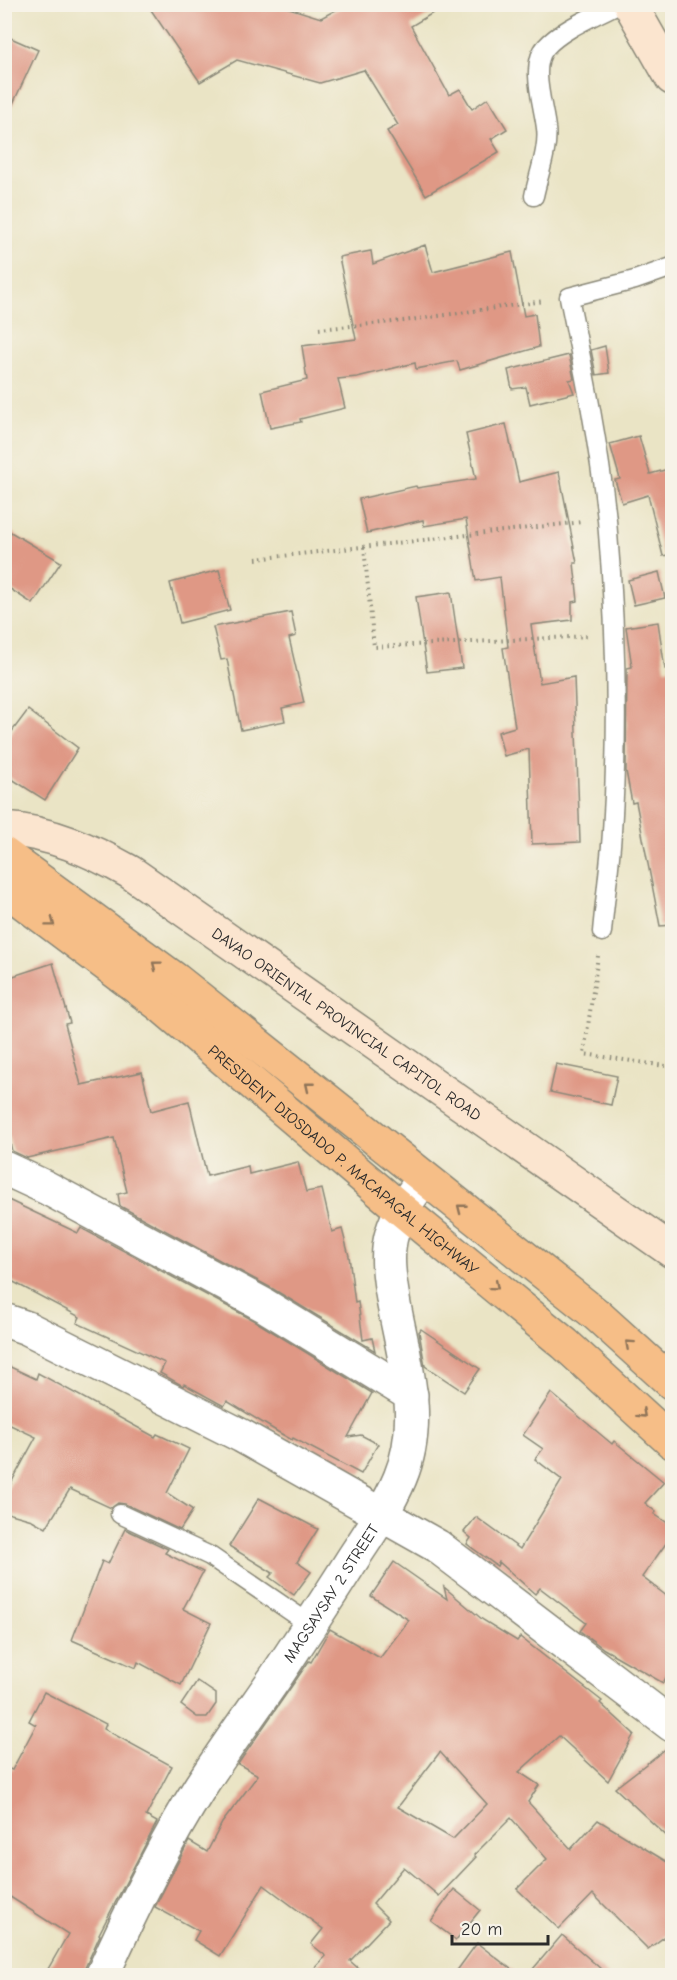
<svg xmlns="http://www.w3.org/2000/svg" width="677" height="1980" font-family="'Comic Neue',sans-serif">
<rect width="100%" height="100%" fill="#f7f3e8"/>
<filter id="ink" filterUnits="userSpaceOnUse"><feTurbulence type="fractalNoise" baseFrequency=".0167" numOctaves="2"/><feDisplacementMap in="SourceGraphic" scale="12" xChannelSelector="R" yChannelSelector="G"/><feConvolveMatrix kernelMatrix="1 2 1 2 8 2 1 2 1" color-interpolation-filters="sRGB"/></filter>
<filter id="wash" filterUnits="userSpaceOnUse"><feTurbulence type="fractalNoise" baseFrequency=".008" numOctaves="4" result="noise"/><feDisplacementMap in="SourceGraphic" scale="24" xChannelSelector="R" yChannelSelector="G"/><feGaussianBlur stdDeviation="1.35" result="paint"/><feColorMatrix in="noise" values="0 0 0 0 0 0 0 0 0 0 0 0 0 0 0 0 0 1.4 0 .05"/><feComposite in="paint" operator="in"/></filter>
<g filter="url(#wash)">
<rect width="100%" height="100%" fill="#eae4c5"/>
<g id="blocks">
<g fill="#df9885" fill-rule="evenodd">
<polygon points="147,4 276,4 321,18 347,4 448,4 411,26 449,95 460,89 472,109 488,98 507,129 491,139 499,152 426,195 387,131 398,125 364,70 320,83 237,60 200,82"/>
<polygon points="4,35 38,50 4,123"/>
<polygon points="425,245 433,272 512,252 524,316 535,314 539,347 460,370 457,361 416,369 415,363 357,377 338,379 345,408 300,419 301,422 270,428 262,391 307,380 302,346 356,339 339,257 371,251 373,264"/>
<polygon points="605,346 609,373 596,375 591,350"/>
<polygon points="569,355 574,379 569,380 574,393 530,404 526,387 512,389 508,370"/>
<polygon points="506,424 519,482 559,472 577,563 574,563 578,601 572,602 572,620 531,625 540,683 574,677 580,842 532,844 529,749 504,756 498,732 515,727 503,648 508,647 500,577 476,581 466,519 424,526 423,520 367,533 359,499 416,486 417,488 476,479 466,434"/>
<polygon points="639,436 650,474 672,468 672,554 663,556 648,495 622,503 615,480 620,479 610,444"/>
<polygon points="4,528 61,562 33,604 4,585"/>
<polygon points="219,570 230,610 180,623 170,583"/>
<polygon points="659,572 665,598 634,605 628,580"/>
<polygon points="451,592 462,668 427,672 416,597"/>
<polygon points="291,612 296,636 289,638 304,703 282,708 285,721 241,730 227,659 221,660 213,627"/>
<polygon points="658,622 665,669 671,668 672,681 672,738 668,739 672,763 672,796 668,797 672,824 672,925 660,926 636,802 632,803 626,771 627,668 632,667 626,627"/>
<polygon points="28,710 78,748 45,800 4,774 4,742"/>
<polygon points="53,963 70,1023 65,1024 81,1085 142,1072 151,1111 189,1101 207,1176 248,1166 249,1174 298,1162 306,1192 322,1189 332,1232 342,1229 349,1256 355,1303 358,1302 363,1340 372,1338 375,1351 273,1289 120,1206 118,1194 127,1192 114,1138 27,1158 12,1151 4,1120 4,979"/>
<polygon points="556,1064 617,1076 611,1105 550,1092"/>
<polygon points="4,1198 78,1233 81,1228 255,1321 372,1393 348,1437 361,1435 378,1444 361,1474 293,1438 292,1440 278,1432 227,1401 224,1406 184,1384 183,1386 160,1373 165,1363 77,1323 80,1317 4,1277"/>
<polygon points="421,1329 480,1369 464,1392 425,1366 419,1332"/>
<polygon points="4,1364 36,1379 38,1373 155,1437 157,1434 189,1449 167,1493 193,1510 180,1530 125,1504 118,1503 111,1508 70,1489 46,1528 32,1520 4,1512 4,1496 36,1437 4,1422"/>
<polygon points="551,1393 612,1444 614,1441 664,1482 645,1503 656,1512 654,1514 672,1526 672,1535 642,1577 672,1600 672,1666 663,1683 604,1649 580,1631 586,1623 540,1588 535,1594 499,1562 497,1566 467,1544 471,1538 464,1532 476,1517 520,1549 562,1480 535,1459 543,1449 523,1435"/>
<polygon points="259,1498 318,1529 297,1562 311,1572 294,1595 269,1577 273,1573 229,1546"/>
<polygon points="125,1529 168,1549 165,1553 203,1572 183,1609 211,1623 181,1685 138,1662 136,1668 72,1640 102,1561 108,1564"/>
<path d="M394,1562l53,37 -3,-12 39,33 34,21 3,-4 82,64 -2,2 34,31 -26,47 -49,-45 -40,36 20,13 -11,17 43,47 27,-29 74,45v66l-24,18 -55,-55 -34,35 -42,-40 30,-30 -36,-41 -37,37 2,2 -37,39 -35,-29 -31,37 16,16 -39,41 17,15h-60l19,-20 -15,-12 12,-15 -59,-44 -44,71 -26,-16 5,-9 -44,-24 34,-66 18,11 15,-29 36,-48 -20,-11 71,-103 2,1 19,-33 50,29 29,-38 -38,-24zM440,1752l47,52 -34,35 -55,-32z"/>
<polygon points="197,1681 216,1694 216,1704 207,1717 197,1717 181,1705"/>
<polygon points="44,1692 106,1724 104,1729 172,1766 146,1816 157,1822 99,1934 100,1935 85,1968 84,1976 44,1976 68,1934 4,1893 4,1767 12,1770 36,1725 29,1721"/>
<polygon points="672,1744 672,1841 615,1788"/>
<polygon points="454,1889 480,1910 456,1940 431,1921"/>
<polygon points="562,1935 609,1976 527,1976"/>
<polygon points="477,1943 520,1976 453,1976"/>
</g>
</g>
</g>
<g filter="url(#ink)">
<use href="#blocks" fill-opacity="0" stroke="#8a8878" stroke-width="1.5"/>
<g fill="none" stroke-linecap="round" stroke-linejoin="round">
<g stroke="#8a8878" stroke-width="21">
<g id="lane">
<path d="M534,196c4,-20 15,-48 12,-68 -2,-21 -17,-63 0,-81 16,-18 49,-31 71,-43"/>
<path d="M602,932c3,-33 8,-67 10,-100 7,-104 4,-208 -5,-312 -8,-75 -23,-149 -38,-223l66,-17 37,-13"/>
<polyline points="120,1514 210,1556 311,1625"/>
</g>
</g>
<g stroke="#8a8878" stroke-width="36">
<g id="street">
<polyline points="4,1168 47,1188 264,1305 411,1395"/>
<polyline points="4,1320 27,1328 242,1436 437,1546 672,1725"/>
<path id="s1" d="M102,1976c29,-65 60,-129 98,-189 24,-37 50,-73 75,-109 26,-39 52,-78 77,-118 17,-26 36,-53 48,-82 24,-57 5,-115 -6,-173 -4,-23 -9,-50 -2,-72 6,-21 20,-38 32,-55"/>
</g>
</g>
<g stroke="#8a8878" stroke-width="36">
<g id="secondary">
<polyline points="630,4 672,78"/>
<path id="s2" d="M4,829c46,3 87,21 126,43l542,379"/>
</g>
</g>
<g stroke="#8a8878" stroke-width="36">
<g id="primary">
<polyline points="4,854 176,980 597,1315 672,1383"/>
<path id="s3" d="M4,888l155,116 243,206 163,134 107,98"/>
</g>
</g>
<g stroke="#8a8878" stroke-width="4" stroke-dasharray="1.5 4.5" stroke-linecap="butt">
<polyline points="319,329 403,321 544,301"/>
<polyline points="364,547 374,647 590,636"/>
<polyline points="256,559 582,522"/>
<polyline points="598,956 584,1054 672,1067"/>
</g>
<use href="#lane" stroke="#fff" stroke-width="18"/>
<use href="#street" stroke="#fff" stroke-width="33"/>
<use href="#secondary" stroke="#fbe5cf" stroke-width="33"/>
<use href="#primary" stroke="#f6be87" stroke-width="33"/>
</g>
<defs><path id="oneway-chevron" d="M-2-3.5L2.5 0L-2 3.5" fill="none" stroke-width="1.6" stroke-linecap="round" stroke-linejoin="round" transform="scale(1.5)"/></defs>
<g stroke="#907459">
<use href="#oneway-chevron" transform="translate(51 923) rotate(37)"/>
<use href="#oneway-chevron" transform="translate(156 965) rotate(-143)"/>
<use href="#oneway-chevron" transform="translate(309 1086) rotate(-141)"/>
<use href="#oneway-chevron" transform="translate(461 1208) rotate(-142)"/>
<use href="#oneway-chevron" transform="translate(495 1286) rotate(40)"/>
<use href="#oneway-chevron" transform="translate(629 1344) rotate(-138)"/>
<use href="#oneway-chevron" transform="translate(642 1414) rotate(42)"/>
</g>
</g>
<g text-anchor="middle" stroke-width="4.5" stroke-linejoin="round" paint-order="stroke">
<g font-size="16" fill="#2b2b2b" stroke="#f7f3e8">
<text dy="6" stroke="none"><textPath href="#s2" startOffset="399">DAVAO ORIENTAL PROVINCIAL CAPITOL ROAD</textPath></text>
<text dy="6" stroke="none"><textPath href="#s3" startOffset="435">PRESIDENT DIOSDADO P. MACAPAGAL HIGHWAY</textPath></text>
<text dy="6" stroke="none"><textPath href="#s1" startOffset="447">MAGSAYSAY 2 STREET</textPath></text>
</g>
</g>
<rect width="677" height="1980" fill="none" stroke="#f7f3e8" stroke-width="24"/>
<path d="M452 1935v9h96v-9" fill="none" stroke="#2b2b2b" stroke-width="3"/>
<text x="461" y="1935" font-size="18" fill="#2b2b2b" stroke="#f7f3e8" stroke-width="4.5" paint-order="stroke">20 m</text>
</svg>
